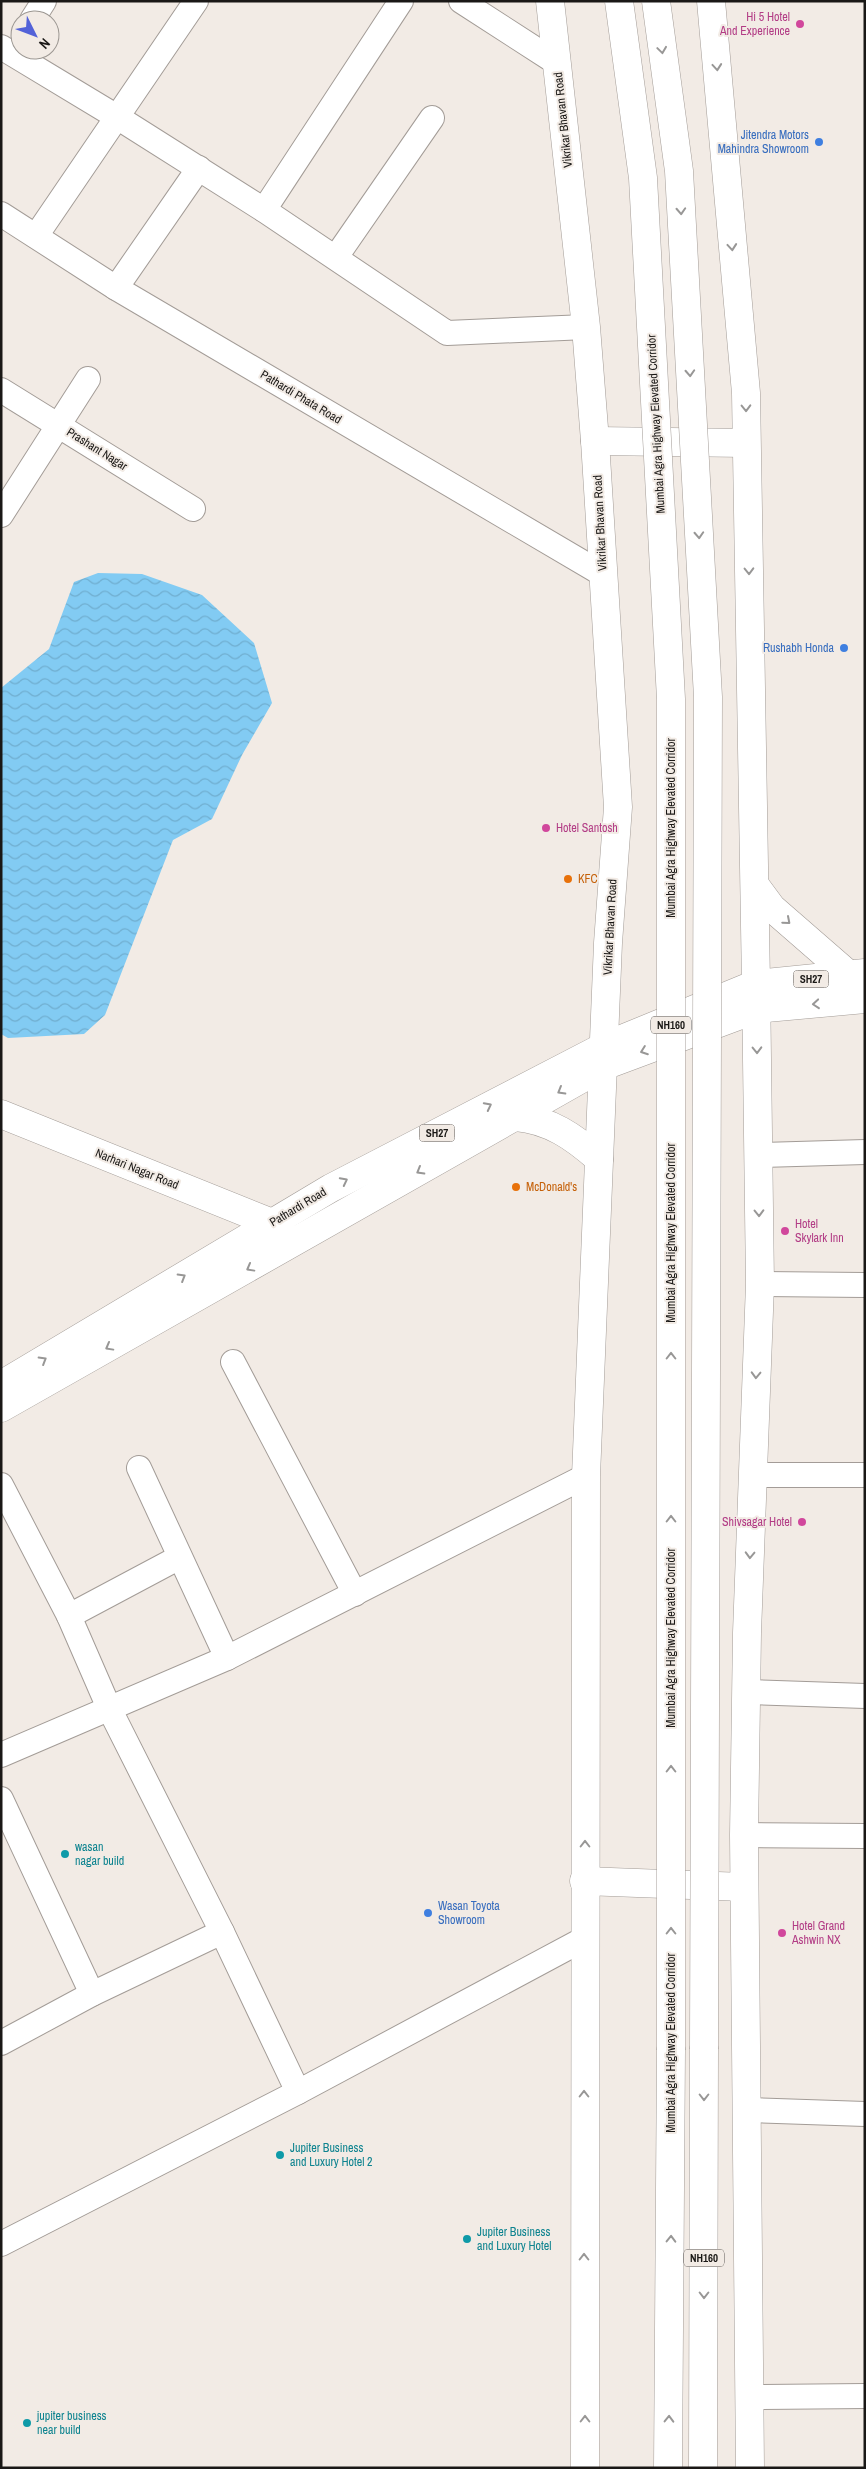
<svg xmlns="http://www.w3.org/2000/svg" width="866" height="2469" font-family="'Archivo Narrow',sans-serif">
<defs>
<pattern id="water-waves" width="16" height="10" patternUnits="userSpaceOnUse" patternTransform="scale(1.25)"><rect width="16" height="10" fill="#82cbf3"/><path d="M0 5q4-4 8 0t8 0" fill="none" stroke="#70aed0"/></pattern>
</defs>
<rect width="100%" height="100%" fill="#f2ebe5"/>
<polygon fill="url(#water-waves)" points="98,573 142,574 202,595 254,643 272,703 242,755 212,819 173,840 105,1015 84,1034 8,1038 1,1034 1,688 49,649 74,582"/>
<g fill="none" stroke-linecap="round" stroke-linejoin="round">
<g stroke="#a39c97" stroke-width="26">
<g id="street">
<polyline points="461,1 557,63"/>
<polyline points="32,20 44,1"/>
<polyline points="1,47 117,117 264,210 447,333 586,327"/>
<polyline points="264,210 401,1"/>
<polyline points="1,214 116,288 604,575"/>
<polyline points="36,236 196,1"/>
<polyline points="336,257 432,118"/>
<polyline points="116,288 199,168"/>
<polyline points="1,390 193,509"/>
<polyline points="1,515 88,379"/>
<polyline points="758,1155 865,1152"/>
<polyline points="760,1284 865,1285"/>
<polyline points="233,1362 355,1594"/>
<polyline points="139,1468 227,1658"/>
<polyline points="753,1475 865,1475"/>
<polyline points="1,1485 69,1616 109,1708 222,1932 298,2092"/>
<polyline points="69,1616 178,1558"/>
<polyline points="746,1692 865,1696"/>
<polyline points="1,1755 227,1658 586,1476"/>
<polyline points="1,1799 92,1994"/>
<polyline points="744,1835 865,1836"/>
<polyline points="1,2043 92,1994 222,1932"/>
<polyline points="746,2110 865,2114"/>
<polyline points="1,2244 298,2092 584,1939"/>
<polyline points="749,2397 865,2396"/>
</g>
</g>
<g stroke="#a39c97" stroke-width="29">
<polyline id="secondary" points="1,1114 272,1223 286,1237"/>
</g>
<g stroke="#a39c97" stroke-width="29">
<g id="primary">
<polyline points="550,1 586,327 595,441 618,807 608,943 586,1476 585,2468"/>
<polyline points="711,1 746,393 756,984 760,1284 747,1633 744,1835 750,2468"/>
<polyline points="595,441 746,443"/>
<polyline points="755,885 772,908 849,975"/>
<path d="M516,1117c34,3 58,20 83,42"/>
<polyline points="1,1385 331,1188 605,1046 756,984 865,973"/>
<polyline points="1,1408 604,1066 757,1009 865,999"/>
<polyline points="584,1881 744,1887"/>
</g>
</g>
<g stroke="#a39c97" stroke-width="29">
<g id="highway">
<polyline points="668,2468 671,2050"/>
<polyline points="703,2468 704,2049"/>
</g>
</g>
<use href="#street" stroke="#fff" stroke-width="24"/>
<use href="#secondary" stroke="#fff" stroke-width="28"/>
<use href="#primary" stroke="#fff" stroke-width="28"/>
<use href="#highway" stroke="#fff" stroke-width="28"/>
<g stroke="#a39c97" stroke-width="29" stroke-linecap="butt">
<g id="highway-bridge">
<polyline points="619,1 643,178 671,699 671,2050"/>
<polyline points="656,1 679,171 708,697 704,2049"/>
</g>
</g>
<use href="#highway-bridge" stroke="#fff" stroke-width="28"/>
</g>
<defs><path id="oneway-chevron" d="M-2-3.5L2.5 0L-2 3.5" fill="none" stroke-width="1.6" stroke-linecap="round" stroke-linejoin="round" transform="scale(1.25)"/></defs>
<g stroke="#989796">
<use href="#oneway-chevron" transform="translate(662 50) rotate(82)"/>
<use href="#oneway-chevron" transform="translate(717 67) rotate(85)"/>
<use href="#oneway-chevron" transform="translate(681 211) rotate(87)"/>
<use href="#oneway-chevron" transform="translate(732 247) rotate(85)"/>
<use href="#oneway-chevron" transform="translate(690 373) rotate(87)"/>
<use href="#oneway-chevron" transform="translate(746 408) rotate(89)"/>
<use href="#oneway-chevron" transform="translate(699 535) rotate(87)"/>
<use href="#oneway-chevron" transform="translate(749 571) rotate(89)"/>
<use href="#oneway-chevron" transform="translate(787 921) rotate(41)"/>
<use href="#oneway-chevron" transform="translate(816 1004) rotate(175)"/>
<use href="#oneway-chevron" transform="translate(757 1050) rotate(89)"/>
<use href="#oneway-chevron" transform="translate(644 1051) rotate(160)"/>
<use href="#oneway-chevron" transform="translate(561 1091) rotate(150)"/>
<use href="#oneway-chevron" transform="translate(488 1106) rotate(-27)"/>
<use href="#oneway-chevron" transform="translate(420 1171) rotate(150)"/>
<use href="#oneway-chevron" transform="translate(344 1181) rotate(-27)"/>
<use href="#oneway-chevron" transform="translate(759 1213) rotate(89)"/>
<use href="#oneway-chevron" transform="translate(250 1268) rotate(151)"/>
<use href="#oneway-chevron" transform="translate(182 1277) rotate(-31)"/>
<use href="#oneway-chevron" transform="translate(109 1347) rotate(151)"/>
<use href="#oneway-chevron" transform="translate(671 1356) rotate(-90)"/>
<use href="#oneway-chevron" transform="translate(43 1360) rotate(-31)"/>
<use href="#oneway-chevron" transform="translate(756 1375) rotate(92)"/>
<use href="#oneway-chevron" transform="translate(671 1519) rotate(-90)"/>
<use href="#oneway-chevron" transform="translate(750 1555) rotate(92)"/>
<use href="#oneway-chevron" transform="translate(671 1769) rotate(-90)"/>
<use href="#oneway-chevron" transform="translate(585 1844) rotate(-90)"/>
<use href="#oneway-chevron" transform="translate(671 1931) rotate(-90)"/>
<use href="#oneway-chevron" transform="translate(584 2094) rotate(-90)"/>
<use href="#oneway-chevron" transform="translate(704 2097) rotate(90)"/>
<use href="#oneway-chevron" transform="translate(671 2239) rotate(-89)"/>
<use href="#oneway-chevron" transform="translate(584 2257) rotate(-90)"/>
<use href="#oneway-chevron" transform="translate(704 2295) rotate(90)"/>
<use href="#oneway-chevron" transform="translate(585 2419) rotate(-90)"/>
<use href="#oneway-chevron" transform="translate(669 2419) rotate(-89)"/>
</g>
<g fill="#d1479c" stroke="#f2ebe5" stroke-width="2">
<circle cx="800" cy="24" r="5"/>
<circle cx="546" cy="828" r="5"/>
<circle cx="785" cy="1231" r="5"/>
<circle cx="802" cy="1522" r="5"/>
<circle cx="782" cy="1933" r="5"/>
</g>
<g fill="#3f7fe0" stroke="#f2ebe5" stroke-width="2">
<circle cx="819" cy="142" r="5"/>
<circle cx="844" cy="648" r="5"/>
<circle cx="428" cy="1913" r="5"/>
</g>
<g fill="#e8710a" stroke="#f2ebe5" stroke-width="2">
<circle cx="568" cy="879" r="5"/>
<circle cx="516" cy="1187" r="5"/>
</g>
<g fill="#0f9aa8" stroke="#f2ebe5" stroke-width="2">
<circle cx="65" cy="1854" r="5"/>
<circle cx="280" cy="2155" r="5"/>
<circle cx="467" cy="2239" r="5"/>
<circle cx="27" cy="2423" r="5"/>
</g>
<g text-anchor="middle" stroke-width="4" stroke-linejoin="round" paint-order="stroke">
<g fill="#f2ebe5" stroke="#5b5754" stroke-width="1">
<rect x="793.5" y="970.5" width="35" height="17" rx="4"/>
<rect x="651" y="1016.5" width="40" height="17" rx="4"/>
<rect x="419.5" y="1124.5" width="35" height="17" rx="4"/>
<rect x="684" y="2249.5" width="40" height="17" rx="4"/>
</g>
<g font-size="11" font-weight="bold" fill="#1a1816">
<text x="811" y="983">SH27</text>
<text x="671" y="1029">NH160</text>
<text x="437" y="1137">SH27</text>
<text x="704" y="2262">NH160</text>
</g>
<g font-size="12" fill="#b23c85" stroke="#f2ebe5" text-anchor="start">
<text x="790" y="21" text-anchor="end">Hi 5 Hotel<tspan x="790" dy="14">And Experience</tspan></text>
<text x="556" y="832">Hotel Santosh</text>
<text x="795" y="1228">Hotel<tspan x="795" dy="14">Skylark Inn</tspan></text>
<text x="792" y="1526" text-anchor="end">Shivsagar Hotel</text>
<text x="792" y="1930">Hotel Grand<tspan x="792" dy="14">Ashwin NX</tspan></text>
</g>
<g font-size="12" fill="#1a1816" stroke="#f2ebe5">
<text transform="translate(563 120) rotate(-96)" y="4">Vikrikar Bhavan Road</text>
<text transform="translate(301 397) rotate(31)" y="4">Pathardi Phata Road</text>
<text transform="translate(656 424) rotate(-93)" y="4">Mumbai Agra Highway Elevated Corridor</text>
<text transform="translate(97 449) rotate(32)" y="4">Prashant Nagar</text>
<text transform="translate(600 523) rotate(-93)" y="4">Vikrikar Bhavan Road</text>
<text transform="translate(671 828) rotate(-90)" y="4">Mumbai Agra Highway Elevated Corridor</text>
<text transform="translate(610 927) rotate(-87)" y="4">Vikrikar Bhavan Road</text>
<text transform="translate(137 1169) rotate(22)" y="4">Narhari Nagar Road</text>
<text transform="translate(298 1207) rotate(-31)" y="4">Pathardi Road</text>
<text transform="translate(671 1233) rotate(-90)" y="4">Mumbai Agra Highway Elevated Corridor</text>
<text transform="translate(671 1638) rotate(-90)" y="4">Mumbai Agra Highway Elevated Corridor</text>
<text transform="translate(671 2043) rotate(-90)" y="4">Mumbai Agra Highway Elevated Corridor</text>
</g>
<g font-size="12" fill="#366cbe" stroke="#f2ebe5" text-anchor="end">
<text x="809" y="139">Jitendra Motors<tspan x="809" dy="14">Mahindra Showroom</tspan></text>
<text x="834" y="652">Rushabh Honda</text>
<text x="438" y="1910" text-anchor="start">Wasan Toyota<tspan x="438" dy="14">Showroom</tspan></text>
</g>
<g font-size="12" fill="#c56008" stroke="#f2ebe5" text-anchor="start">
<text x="578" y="883">KFC</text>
<text x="526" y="1191">McDonald's</text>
</g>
<g font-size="12" fill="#0d838f" stroke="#f2ebe5" text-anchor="start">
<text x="75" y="1851">wasan<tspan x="75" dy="14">nagar build</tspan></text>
<text x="290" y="2152">Jupiter Business<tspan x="290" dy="14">and Luxury Hotel 2</tspan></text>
<text x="477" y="2236">Jupiter Business<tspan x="477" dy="14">and Luxury Hotel</tspan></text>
<text x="37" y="2420">jupiter business<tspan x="37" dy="14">near build</tspan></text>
</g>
</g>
<rect width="866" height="2469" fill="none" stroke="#1a1816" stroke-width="5"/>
<g transform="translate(35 35) rotate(132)"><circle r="24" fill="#f2ebe5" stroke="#9c9792"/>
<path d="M0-4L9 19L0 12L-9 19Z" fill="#5362d8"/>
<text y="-8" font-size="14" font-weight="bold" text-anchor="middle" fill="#1a1816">N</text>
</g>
</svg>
